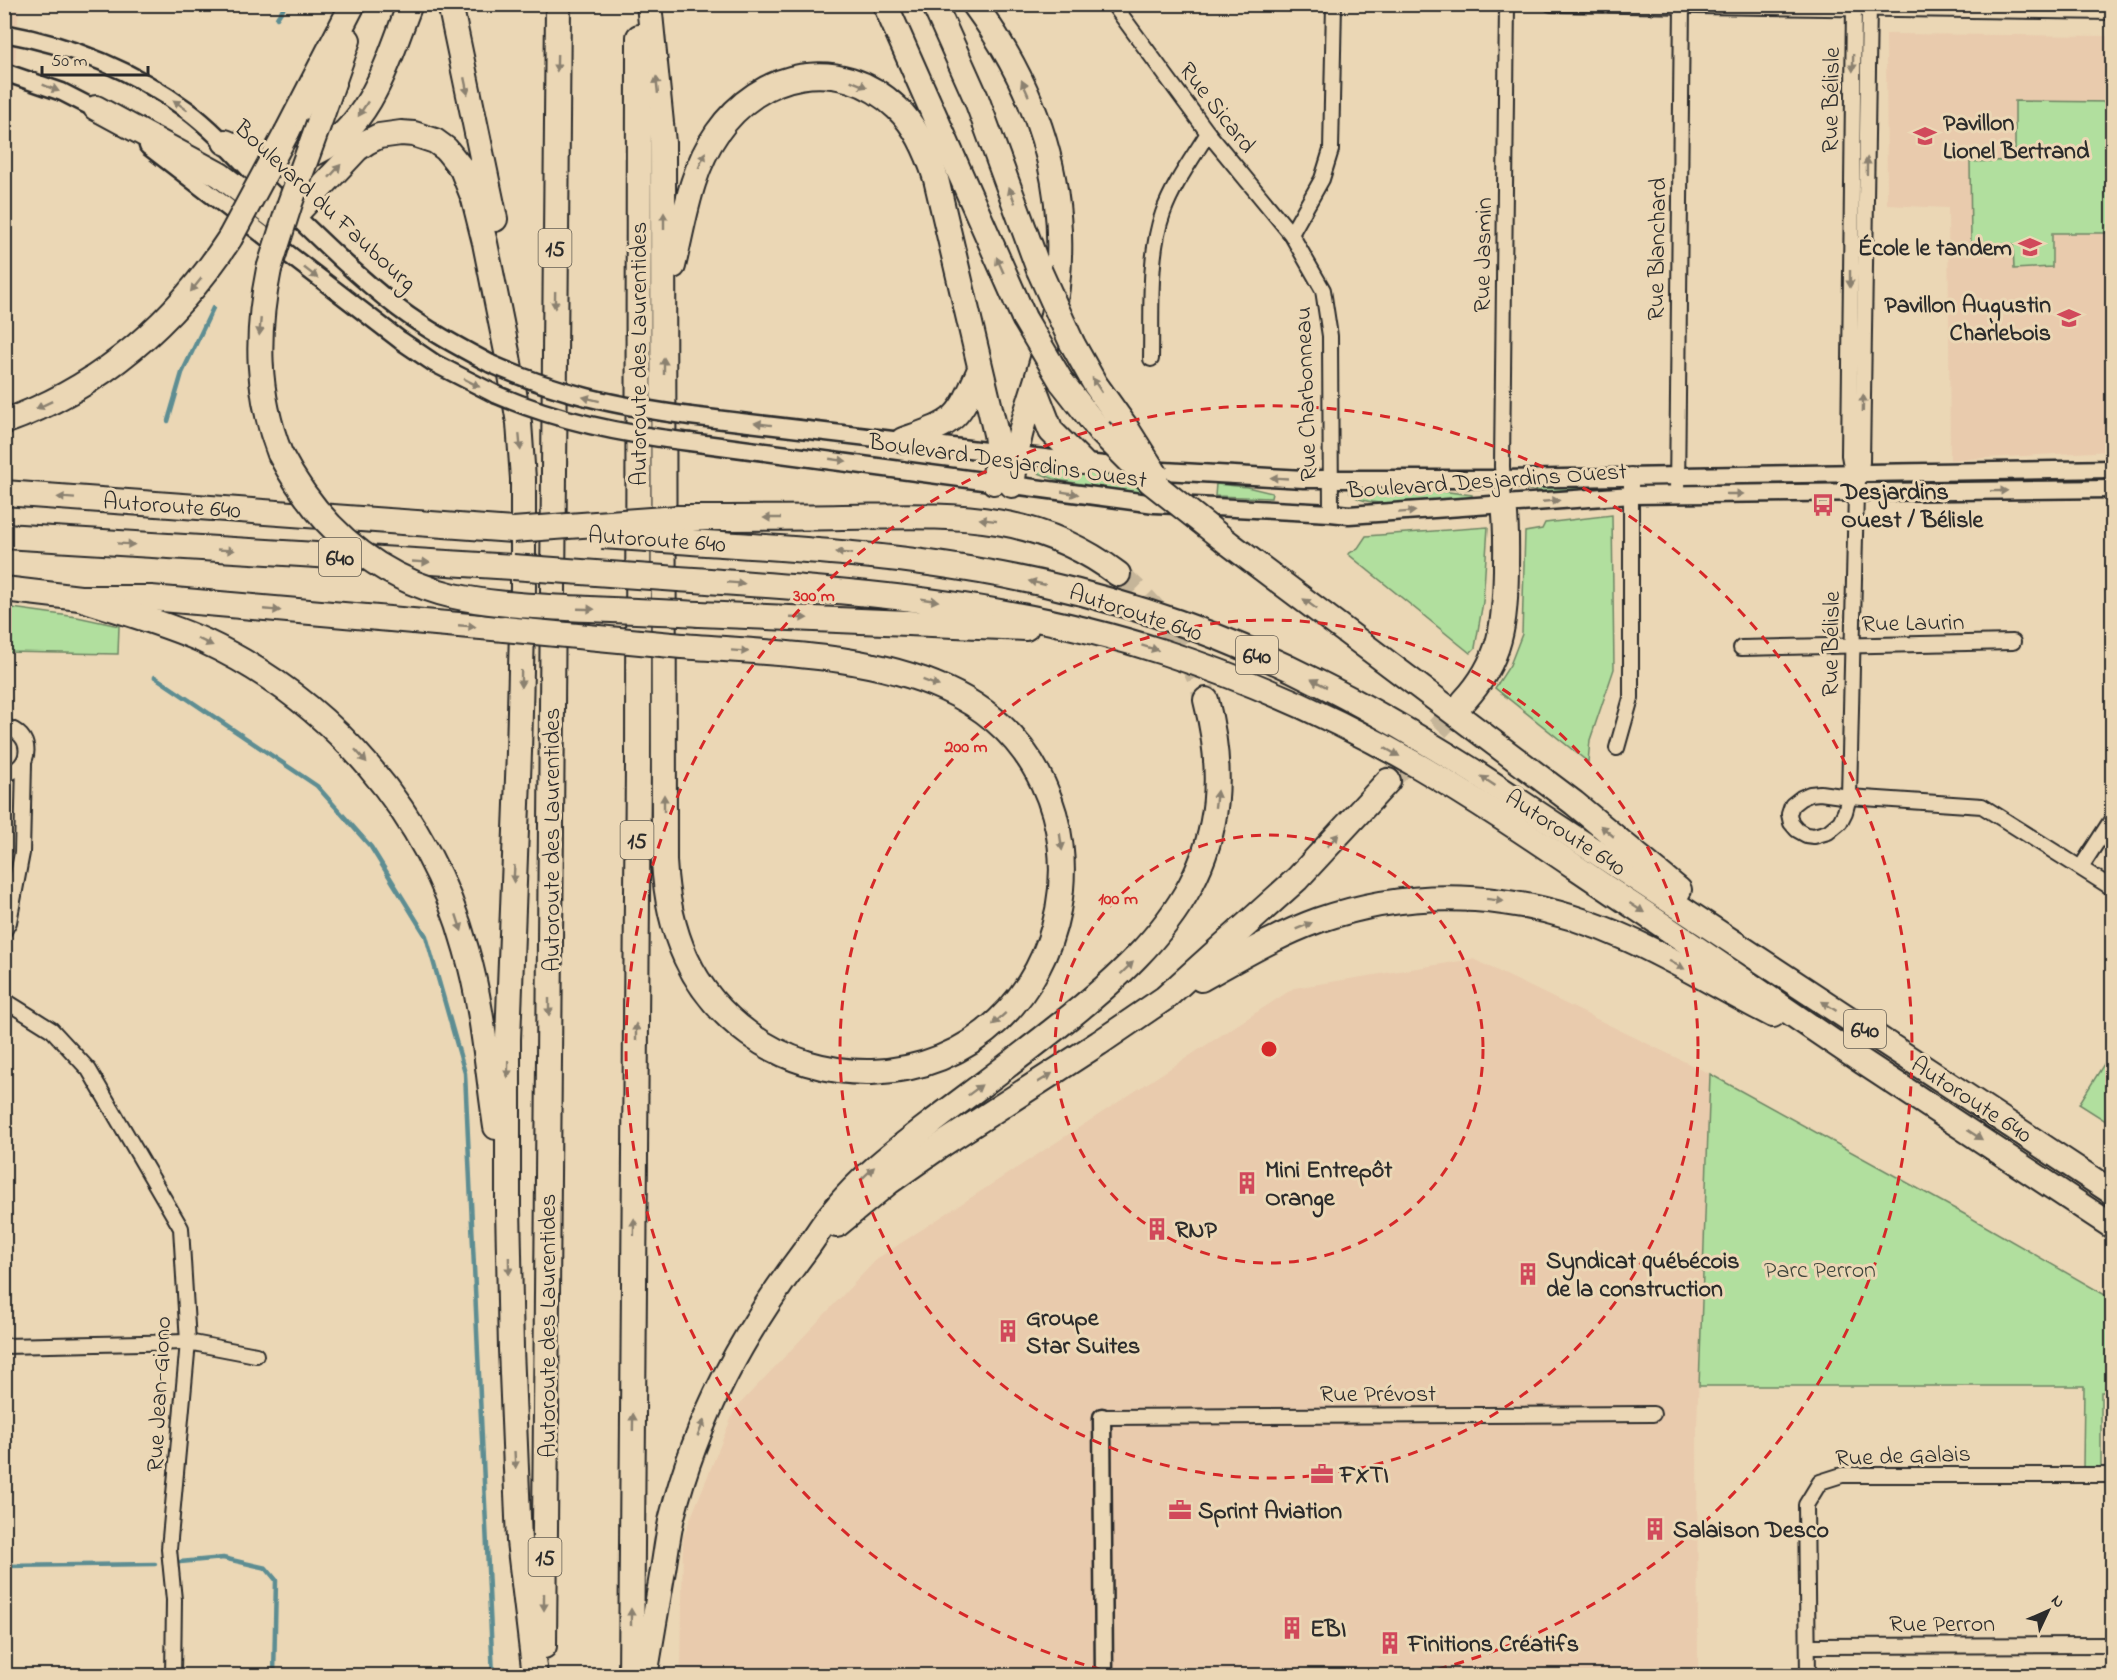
<svg xmlns="http://www.w3.org/2000/svg" width="2117" height="1680" font-family="'Indie Flower',sans-serif">
<rect width="100%" height="100%" fill="#ebd7b5"/>
<filter id="ink" filterUnits="userSpaceOnUse"><feTurbulence type="fractalNoise" baseFrequency=".0167" numOctaves="2"/><feDisplacementMap in="SourceGraphic" scale="12" xChannelSelector="R" yChannelSelector="G"/><feConvolveMatrix kernelMatrix="1 2 1 2 8 2 1 2 1" color-interpolation-filters="sRGB"/></filter>
<g filter="url(#ink)">
<g fill="#e9cbad">
<polygon points="5,5 19,5 5,216"/>
<polygon points="1886,34 2112,36 2111,451 1950,460 1948,208 1887,205"/>
<polygon points="1473,959 1710,1074 1697,1426 1698,1675 681,1676 683,1537 735,1409 878,1258 1294,988"/>
</g>
<g fill="#b1df9e" stroke="#6e8564" stroke-width="1.5">
<polygon points="2015,101 2112,102 2112,233 2052,233 2052,267 2014,269 2013,244 1971,245 1970,162 2015,160"/>
<polygon points="1029,466 1128,476 1139,486 1143,494 1057,480 1028,469"/>
<polygon points="1216,484 1247,487 1272,493 1271,498 1215,496"/>
<polygon points="1608,485 1608,489 1541,491 1524,489 1524,486"/>
<path d="M1409,487l63,8v2c-24,3 -108,16 -122,-5l2,-4h3z"/>
<polygon points="1612,515 1614,669 1590,740 1588,762 1495,688 1510,665 1522,634 1525,532 1542,529 1545,523"/>
<polygon points="1488,527 1483,602 1475,648 1470,653 1348,554 1358,548 1366,536"/>
<polygon points="5,607 77,617 119,626 118,654 5,652"/>
<polygon points="2112,1051 2112,1125 2079,1104"/>
<polygon points="1710,1074 1966,1215 2112,1299 2112,1392 2101,1392 2101,1473 2083,1469 2084,1386 1699,1386"/>
</g>
<g fill="none" stroke-linecap="round" stroke-linejoin="round">
<g stroke="#5d8d92" stroke-width="4.5">
<polyline points="277,18 286,4"/>
<polyline points="168,421 182,373 213,308"/>
<polyline points="155,677 317,786 371,847 426,936 465,1073 493,1676"/>
<polyline points="180,1562 223,1558 266,1568 276,1580 274,1676"/>
<polyline points="4,1566 155,1564"/>
</g>
<g stroke="#c5b599" stroke-width="24" stroke-dasharray="24 12" stroke-linecap="butt">
<path d="M1118,574c40,36 73,73 88,126"/>
<polyline points="1388,781 1464,701"/>
</g>
<g stroke="#2b2b2b" stroke-width="18">
<g id="minor">
<polyline points="1113,4 1208,133 1291,234 1323,290 1330,336 1331,513"/>
<polyline points="1551,4 2112,12"/>
<polyline points="1869,4 1862,462 1856,492 1849,797 1845,812 1840,822 1828,832 1814,836 1806,835 1797,830 1791,823 1789,814 1792,805 1801,798 1810,794 1820,793 1849,797 1982,806 2112,888"/>
<polyline points="1291,234 1322,179 1331,150 1334,4"/>
<path d="M1151,359c1,-44 -3,-105 12,-146 10,-28 29,-54 45,-80"/>
<polyline points="1854,482 1849,455 1854,4"/>
<polyline points="1677,494 1682,4"/>
<polyline points="1504,505 1502,466 1507,4"/>
<polyline points="1741,648 2013,642"/>
<path d="M4,727c30,5 30,42 0,47"/>
<polyline points="1617,748 1631,698 1631,475"/>
<polyline points="2081,867 2112,819"/>
<polyline points="4,931 9,922 22,853 24,763"/>
<polyline points="4,1000 52,1030 89,1070 181,1228 188,1342 169,1549 174,1600 173,1676"/>
<polyline points="4,1346 188,1342 256,1355"/>
<polyline points="1102,1417 1653,1414"/>
<polyline points="1808,1646 2112,1645"/>
<polyline points="1808,1676 1806,1505 1820,1482 1842,1475 2112,1475"/>
</g>
</g>
<g stroke="#2b2b2b" stroke-width="21">
<g id="tertiary">
<path d="M4,33c66,12 129,37 183,77 32,24 56,54 84,82 41,40 82,81 127,116 29,22 61,39 93,56"/>
<polyline points="4,72 62,92 103,113"/>
<polyline points="148,146 400,340 434,363 495,394"/>
<polyline points="690,416 1146,470 1304,479 1503,479 2112,469"/>
<polyline points="690,442 1155,504 1331,513 1349,515 1632,495 2112,489"/>
<polyline points="1102,1417 1104,1676"/>
</g>
</g>
<g stroke="#2b2b2b" stroke-width="28">
<g id="motorway">
<polyline points="450,4 495,219"/>
<path d="M649,4l14,139 1,718c4,71 26,130 85,173 35,26 79,39 123,38 209,-9 263,-297 73,-383 -78,-36 -178,-36 -263,-43"/>
<polyline points="885,4 1024,318"/>
<polyline points="934,4 976,98 1039,270"/>
<path d="M974,4c73,99 102,206 76,326 -7,36 -21,70 -30,105 -4,16 -5,33 -8,50"/>
<polyline points="96,108 220,175 280,221 293,217 357,149 367,142 379,136 401,133 414,134 435,141 446,149 462,169 474,199 485,243 508,357 519,423 523,479 523,587 519,752 508,1039 508,1207 511,1349 519,1541 535,1676"/>
<polyline points="319,123 348,40"/>
<polyline points="287,132 353,4"/>
<path d="M225,142c18,7 37,18 57,19 12,1 24,-4 35,-9 55,-27 72,-95 93,-148"/>
<path d="M673,266c11,-44 17,-95 44,-133 43,-62 122,-80 180,-25 20,19 31,45 39,71l60,255 2,18 -4,30"/>
<path d="M269,269c-13,64 -13,124 11,185"/>
<polyline points="1072,343 1095,384 1125,426"/>
<polyline points="1061,381 1100,431"/>
<polyline points="1035,390 1051,431 1082,462"/>
<path d="M4,422c96,-34 171,-100 226,-184"/>
<path d="M903,440c54,-19 54,-18 77,-71"/>
<polyline points="4,493 513,530"/>
<path d="M678,518c54,0 109,0 164,-1 104,-1 188,-9 276,57"/>
<polyline points="4,536 513,567"/>
<path d="M678,541c101,7 202,12 302,30 115,20 231,57 335,110 55,27 107,58 158,90l639,421"/>
<polyline points="1227,542 1574,803 1679,890"/>
<path d="M678,579c165,11 325,21 485,73 89,29 176,68 257,115 72,42 140,90 209,136 79,52 156,107 234,159 83,55 166,109 249,164"/>
<polyline points="4,589 80,598 151,598 504,629"/>
<path d="M80,598c42,14 85,25 124,43 127,59 225,173 262,308 17,58 21,118 30,178"/>
<polyline points="699,614 1026,628"/>
<path d="M1464,701c38,-41 41,-78 42,-131 0,-22 1,-43 -2,-65"/>
<path d="M1201,979c38,-21 76,-44 118,-59 103,-36 210,-26 309,19 49,22 96,51 145,76"/>
<polyline points="837,1225 889,1182 943,1144 1099,1043 1165,998 1297,879 1388,781"/>
<polyline points="544,1646 558,4"/>
<polyline points="631,1676 638,764 639,37"/>
<path d="M645,1676c6,-36 12,-71 18,-106 3,-18 5,-36 9,-53 25,-100 71,-184 132,-265 10,-13 18,-27 28,-39 30,-38 68,-66 106,-95 41,-31 83,-62 123,-94 113,-90 184,-172 145,-324"/>
</g>
</g>
<use href="#minor" stroke="#ebd7b5" stroke-width="14"/>
<use href="#tertiary" stroke="#ebd7b5" stroke-width="16"/>
<use href="#motorway" stroke="#ebd7b5" stroke-width="24"/>
<g stroke="#2b2b2b" stroke-width="21" stroke-linecap="butt">
<g id="tertiary-bridge">
<path d="M491,364c68,30 126,42 199,52"/>
<path d="M495,394c63,27 127,40 195,48"/>
</g>
</g>
<g stroke="#2b2b2b" stroke-width="28" stroke-linecap="butt">
<g id="motorway-bridge">
<polyline points="230,238 287,132"/>
<polyline points="269,269 290,203 319,123"/>
<polyline points="1039,270 1072,343"/>
<polyline points="1024,318 1061,381"/>
<polyline points="1125,426 1156,475"/>
<polyline points="1100,431 1150,481 1227,542"/>
<path d="M280,454c37,71 94,123 174,142 31,7 63,9 95,11 50,3 100,4 150,7"/>
<polyline points="513,530 678,518"/>
<polyline points="602,536 678,541"/>
<polyline points="513,567 678,579"/>
<polyline points="504,629 682,646"/>
</g>
</g>
<use href="#tertiary-bridge" stroke="#ebd7b5" stroke-width="16"/>
<use href="#motorway-bridge" stroke="#ebd7b5" stroke-width="24"/>
</g>
<defs><path id="oneway-solid" d="M-6-.8H1V-3.2L6.5 0L1 3.2V.8H-6Z" transform="scale(1.5)"/></defs>
<g fill="#8b8170">
<use href="#oneway-solid" transform="translate(557 63) rotate(91)"/>
<use href="#oneway-solid" transform="translate(1853 63) rotate(91)"/>
<use href="#oneway-solid" transform="translate(859 84) rotate(22)"/>
<use href="#oneway-solid" transform="translate(657 85) rotate(-96)"/>
<use href="#oneway-solid" transform="translate(466 86) rotate(78)"/>
<use href="#oneway-solid" transform="translate(51 88) rotate(22)"/>
<use href="#oneway-solid" transform="translate(1025 88) rotate(-114)"/>
<use href="#oneway-solid" transform="translate(180 105) rotate(-145)"/>
<use href="#oneway-solid" transform="translate(363 109) rotate(123)"/>
<use href="#oneway-solid" transform="translate(702 160) rotate(-68)"/>
<use href="#oneway-solid" transform="translate(1867 166) rotate(-89)"/>
<use href="#oneway-solid" transform="translate(335 171) rotate(-48)"/>
<use href="#oneway-solid" transform="translate(1012 195) rotate(-110)"/>
<use href="#oneway-solid" transform="translate(664 221) rotate(-90)"/>
<use href="#oneway-solid" transform="translate(1000 265) rotate(-114)"/>
<use href="#oneway-solid" transform="translate(311 273) rotate(38)"/>
<use href="#oneway-solid" transform="translate(1850 279) rotate(90)"/>
<use href="#oneway-solid" transform="translate(196 285) rotate(129)"/>
<use href="#oneway-solid" transform="translate(555 300) rotate(91)"/>
<use href="#oneway-solid" transform="translate(260 327) rotate(95)"/>
<use href="#oneway-solid" transform="translate(664 366) rotate(-90)"/>
<use href="#oneway-solid" transform="translate(472 383) rotate(27)"/>
<use href="#oneway-solid" transform="translate(1097 385) rotate(-123)"/>
<use href="#oneway-solid" transform="translate(591 399) rotate(-166)"/>
<use href="#oneway-solid" transform="translate(1863 403) rotate(-89)"/>
<use href="#oneway-solid" transform="translate(44 405) rotate(155)"/>
<use href="#oneway-solid" transform="translate(763 424) rotate(-173)"/>
<use href="#oneway-solid" transform="translate(520 442) rotate(85)"/>
<use href="#oneway-solid" transform="translate(838 460) rotate(8)"/>
<use href="#oneway-solid" transform="translate(1279 478) rotate(-177)"/>
<use href="#oneway-solid" transform="translate(1999 491) rotate(-1)"/>
<use href="#oneway-solid" transform="translate(1070 493) rotate(9)"/>
<use href="#oneway-solid" transform="translate(1735 494)"/>
<use href="#oneway-solid" transform="translate(66 498) rotate(-176)"/>
<use href="#oneway-solid" transform="translate(1551 501) rotate(-5)"/>
<use href="#oneway-solid" transform="translate(1407 512) rotate(-4)"/>
<use href="#oneway-solid" transform="translate(772 518) rotate(180)"/>
<use href="#oneway-solid" transform="translate(988 520) rotate(-173)"/>
<use href="#oneway-solid" transform="translate(126 544) rotate(4)"/>
<use href="#oneway-solid" transform="translate(226 550) rotate(3)"/>
<use href="#oneway-solid" transform="translate(844 553) rotate(-175)"/>
<use href="#oneway-solid" transform="translate(421 562) rotate(3)"/>
<use href="#oneway-solid" transform="translate(736 583) rotate(4)"/>
<use href="#oneway-solid" transform="translate(1037 583) rotate(-167)"/>
<use href="#oneway-solid" transform="translate(930 600) rotate(8)"/>
<use href="#oneway-solid" transform="translate(1310 604) rotate(-143)"/>
<use href="#oneway-solid" transform="translate(586 609) rotate(2)"/>
<use href="#oneway-solid" transform="translate(272 610) rotate(5)"/>
<use href="#oneway-solid" transform="translate(799 618) rotate(2)"/>
<use href="#oneway-solid" transform="translate(467 626) rotate(5)"/>
<use href="#oneway-solid" transform="translate(205 642) rotate(25)"/>
<use href="#oneway-solid" transform="translate(1150 648) rotate(17)"/>
<use href="#oneway-solid" transform="translate(740 651) rotate(4)"/>
<use href="#oneway-solid" transform="translate(521 679) rotate(91)"/>
<use href="#oneway-solid" transform="translate(931 683) rotate(21)"/>
<use href="#oneway-solid" transform="translate(1319 683) rotate(-153)"/>
<use href="#oneway-solid" transform="translate(1392 752) rotate(29)"/>
<use href="#oneway-solid" transform="translate(361 756) rotate(48)"/>
<use href="#oneway-solid" transform="translate(1488 781) rotate(-146)"/>
<use href="#oneway-solid" transform="translate(1216 799) rotate(-83)"/>
<use href="#oneway-solid" transform="translate(664 803) rotate(-90)"/>
<use href="#oneway-solid" transform="translate(1607 831) rotate(-140)"/>
<use href="#oneway-solid" transform="translate(1333 840) rotate(-47)"/>
<use href="#oneway-solid" transform="translate(1061 842) rotate(82)"/>
<use href="#oneway-solid" transform="translate(514 874) rotate(93)"/>
<use href="#oneway-solid" transform="translate(1495 900) rotate(7)"/>
<use href="#oneway-solid" transform="translate(1637 908) rotate(33)"/>
<use href="#oneway-solid" transform="translate(459 923) rotate(72)"/>
<use href="#oneway-solid" transform="translate(1304 926) rotate(-22)"/>
<use href="#oneway-solid" transform="translate(1677 965) rotate(28)"/>
<use href="#oneway-solid" transform="translate(1127 968) rotate(-44)"/>
<use href="#oneway-solid" transform="translate(1829 1006) rotate(-147)"/>
<use href="#oneway-solid" transform="translate(549 1007) rotate(90)"/>
<use href="#oneway-solid" transform="translate(999 1019) rotate(138)"/>
<use href="#oneway-solid" transform="translate(636 1032) rotate(-90)"/>
<use href="#oneway-solid" transform="translate(508 1069) rotate(91)"/>
<use href="#oneway-solid" transform="translate(1045 1078) rotate(-32)"/>
<use href="#oneway-solid" transform="translate(975 1090) rotate(-37)"/>
<use href="#oneway-solid" transform="translate(1975 1135) rotate(33)"/>
<use href="#oneway-solid" transform="translate(868 1173) rotate(-43)"/>
<use href="#oneway-solid" transform="translate(634 1227) rotate(-89)"/>
<use href="#oneway-solid" transform="translate(509 1266) rotate(89)"/>
<use href="#oneway-solid" transform="translate(633 1422) rotate(-89)"/>
<use href="#oneway-solid" transform="translate(701 1428) rotate(-68)"/>
<use href="#oneway-solid" transform="translate(515 1460) rotate(87)"/>
<use href="#oneway-solid" transform="translate(544 1602) rotate(90)"/>
<use href="#oneway-solid" transform="translate(631 1617) rotate(-90)"/>
</g>
</g>
<g fill="none" stroke="#d62828" stroke-width="3" stroke-dasharray="10 8">
<circle cx="1269" cy="1049" r="214"/>
<circle cx="1269" cy="1049" r="429"/>
<path d="M1119 1674A643 643 0 1 1 1419 1674"/>
</g>
<defs>
<g id="school-bare" transform="scale(1.8)"><path d="M0-5L7-2L0 1L-7-2ZM-4 1L0 2.5L4 1V4Q0 6-4 4Z" fill="#d1495b" stroke="#ebd7b5" stroke-width="2.5" paint-order="stroke"/></g>
<g id="bus-bare" transform="scale(1.8)"><path d="M-5-6H5V4H4V6H2V4H-2V6H-4V4H-5ZM-3.5-4V0h7V-4ZM-3.5 1.2v1.5H-2V1.2ZM2 1.2v1.5H3.5V1.2Z" fill="#d1495b" stroke="#ebd7b5" stroke-width="2.5" paint-order="stroke"/></g>
<g id="building-bare" transform="scale(1.8)"><path d="M-4-6H4V6H1V3H-1V6H-4ZM-2.5-4.3h1.7v1.8h-1.7ZM.8-4.3h1.7v1.8H.8ZM-2.5-1h1.7V.8h-1.7ZM.8-1h1.7V.8H.8Z" fill="#d1495b" stroke="#ebd7b5" stroke-width="2.5" paint-order="stroke"/></g>
<g id="office-bare" transform="scale(1.8)"><path d="M-6-3h4V-5.5h4V-3h4V5H-6ZM-1-4.5V-3h2v-1.5ZM-6 0V1H6V0Z" fill="#d1495b" stroke="#ebd7b5" stroke-width="2.5" paint-order="stroke"/></g>
</defs>
<g fill-rule="evenodd">
<use href="#school-bare" x="1925" y="136"/>
<use href="#school-bare" x="2030" y="247"/>
<use href="#school-bare" x="2069" y="318"/>
<use href="#bus-bare" x="1823" y="505"/>
<use href="#building-bare" x="1247" y="1183"/>
<use href="#building-bare" x="1157" y="1229"/>
<use href="#building-bare" x="1528" y="1274"/>
<use href="#building-bare" x="1008" y="1331"/>
<use href="#office-bare" x="1322" y="1474"/>
<use href="#office-bare" x="1180" y="1510"/>
<use href="#building-bare" x="1655" y="1529"/>
<use href="#building-bare" x="1292" y="1628"/>
<use href="#building-bare" x="1390" y="1643"/>
</g>
<g text-anchor="middle" stroke-width="6" stroke-linejoin="round" paint-order="stroke">
<g fill="#ebd7b5" stroke="#655f54" stroke-width="1.5">
<rect x="538.5" y="229" width="33" height="38" rx="4.5"/>
<rect x="319" y="538" width="42" height="38" rx="4.5"/>
<rect x="1236" y="636" width="42" height="38" rx="4.5"/>
<rect x="620.5" y="821" width="33" height="38" rx="4.5"/>
<rect x="1844" y="1010" width="42" height="38" rx="4.5"/>
<rect x="528.5" y="1538" width="33" height="38" rx="4.5"/>
</g>
<g font-size="22" font-weight="bold" fill="#2b2b2b">
<text x="555" y="256">15</text>
<text x="340" y="565">640</text>
<text x="1257" y="663">640</text>
<text x="637" y="848">15</text>
<text x="1865" y="1037">640</text>
<text x="545" y="1565">15</text>
</g>
<g font-size="24" fill="#2b2b2b" stroke="#ebd7b5">
<text transform="translate(1830 100) rotate(-89)" y="8">Rue Bélisle</text>
<text transform="translate(1218 107) rotate(52)" y="8">Rue Sicard</text>
<text transform="translate(326 205) rotate(43)" y="8">Boulevard du Faubourg</text>
<text transform="translate(1656 249) rotate(-89)" y="8">Rue Blanchard</text>
<text transform="translate(1482 255) rotate(-89)" y="8">Rue Jasmin</text>
<text transform="translate(638 354) rotate(-90)" y="8">Autoroute des Laurentides</text>
<text transform="translate(1305 394) rotate(-92)" y="8">Rue Charbonneau</text>
<text transform="translate(1008 460) rotate(8)" y="8">Boulevard Desjardins Ouest</text>
<text transform="translate(1487 480) rotate(-4)" y="8">Boulevard Desjardins Ouest</text>
<text transform="translate(172 505) rotate(4)" y="8">Autoroute 640</text>
<text transform="translate(657 539) rotate(4)" y="8">Autoroute 640</text>
<text transform="translate(1136 612) rotate(18)" y="8">Autoroute 640</text>
<text transform="translate(1913 622) rotate(-1)" y="8">Rue Laurin</text>
<text transform="translate(1830 644) rotate(-89)" y="8">Rue Bélisle</text>
<text transform="translate(1566 832) rotate(33)" y="8">Autoroute 640</text>
<text transform="translate(551 840) rotate(-90)" y="8">Autoroute des Laurentides</text>
<text transform="translate(1972 1099) rotate(33)" y="8">Autoroute 640</text>
<text transform="translate(547 1326) rotate(-90)" y="8">Autoroute des Laurentides</text>
<text x="1378" y="1401">Rue Prévost</text>
<text transform="translate(158 1394) rotate(-87)" y="8">Rue Jean-Giono</text>
<text transform="translate(1903 1455) rotate(-2)" y="8">Rue de Galais</text>
<text x="1942" y="1631">Rue Perron</text>
</g>
<g font-size="24" font-weight="bold" fill="#2b2b2b" stroke="#ebd7b5" text-anchor="start">
<text x="1943" y="130">Pavillon<tspan x="1943" dy="28">Lionel Bertrand</tspan></text>
<text x="2012" y="255" text-anchor="end">École le tandem</text>
<text x="2051" y="312" text-anchor="end">Pavillon Augustin<tspan x="2051" dy="28">Charlebois</tspan></text>
<text x="1841" y="499">Desjardins<tspan x="1841" dy="28">Ouest / Bélisle</tspan></text>
<text x="1265" y="1177">Mini Entrepôt<tspan x="1265" dy="28">Orange</tspan></text>
<text x="1175" y="1237">RNP</text>
<text x="1546" y="1268">Syndicat québécois<tspan x="1546" dy="28">de la construction</tspan></text>
<text x="1026" y="1325">Groupe<tspan x="1026" dy="28">Star Suites</tspan></text>
<text x="1340" y="1482">FXTI</text>
<text x="1198" y="1518">Sprint Aviation</text>
<text x="1673" y="1537">Salaison Desco</text>
<text x="1310" y="1636">EBI</text>
<text x="1408" y="1651">Finitions Créatifs</text>
</g>
<g font-size="24" fill="#3f463c" stroke="#ebd7b5">
<text x="1820" y="1277">Parc Perron</text>
</g>
</g>
<circle cx="1269" cy="1049" r="9" fill="#d62828" stroke="#ebd7b5" stroke-width="3"/>
<g font-size="18" text-anchor="middle" font-weight="bold" fill="#d62828" stroke="#ebd7b5" stroke-width="6" stroke-linejoin="round" paint-order="stroke">
<text x="814" y="601">300 m</text>
<text x="966" y="752">200 m</text>
<text x="1118" y="904">100 m</text>
</g>
<rect width="2117" height="1680" fill="none" stroke="#ebd7b5" stroke-width="24"/>
<rect x="12" y="12" width="2093" height="1656" fill="none" stroke="#2b2b2b" stroke-width="2" filter="url(#ink)"/>
<g transform="translate(2048 1611) rotate(46)" stroke="#ebd7b5" stroke-width="4.5" paint-order="stroke">
<path d="M0-4.5L10 22L0 15L-10 22Z" fill="#2b2b2b"/>
<text y="-9" font-size="16" font-weight="bold" text-anchor="middle" fill="#2b2b2b">N</text>
</g>
<path d="M42 66v9h106v-9" fill="none" stroke="#2b2b2b" stroke-width="3"/>
<text x="51" y="66" font-size="18" fill="#2b2b2b" stroke="#ebd7b5" stroke-width="4.5" paint-order="stroke">50 m</text>
</svg>
